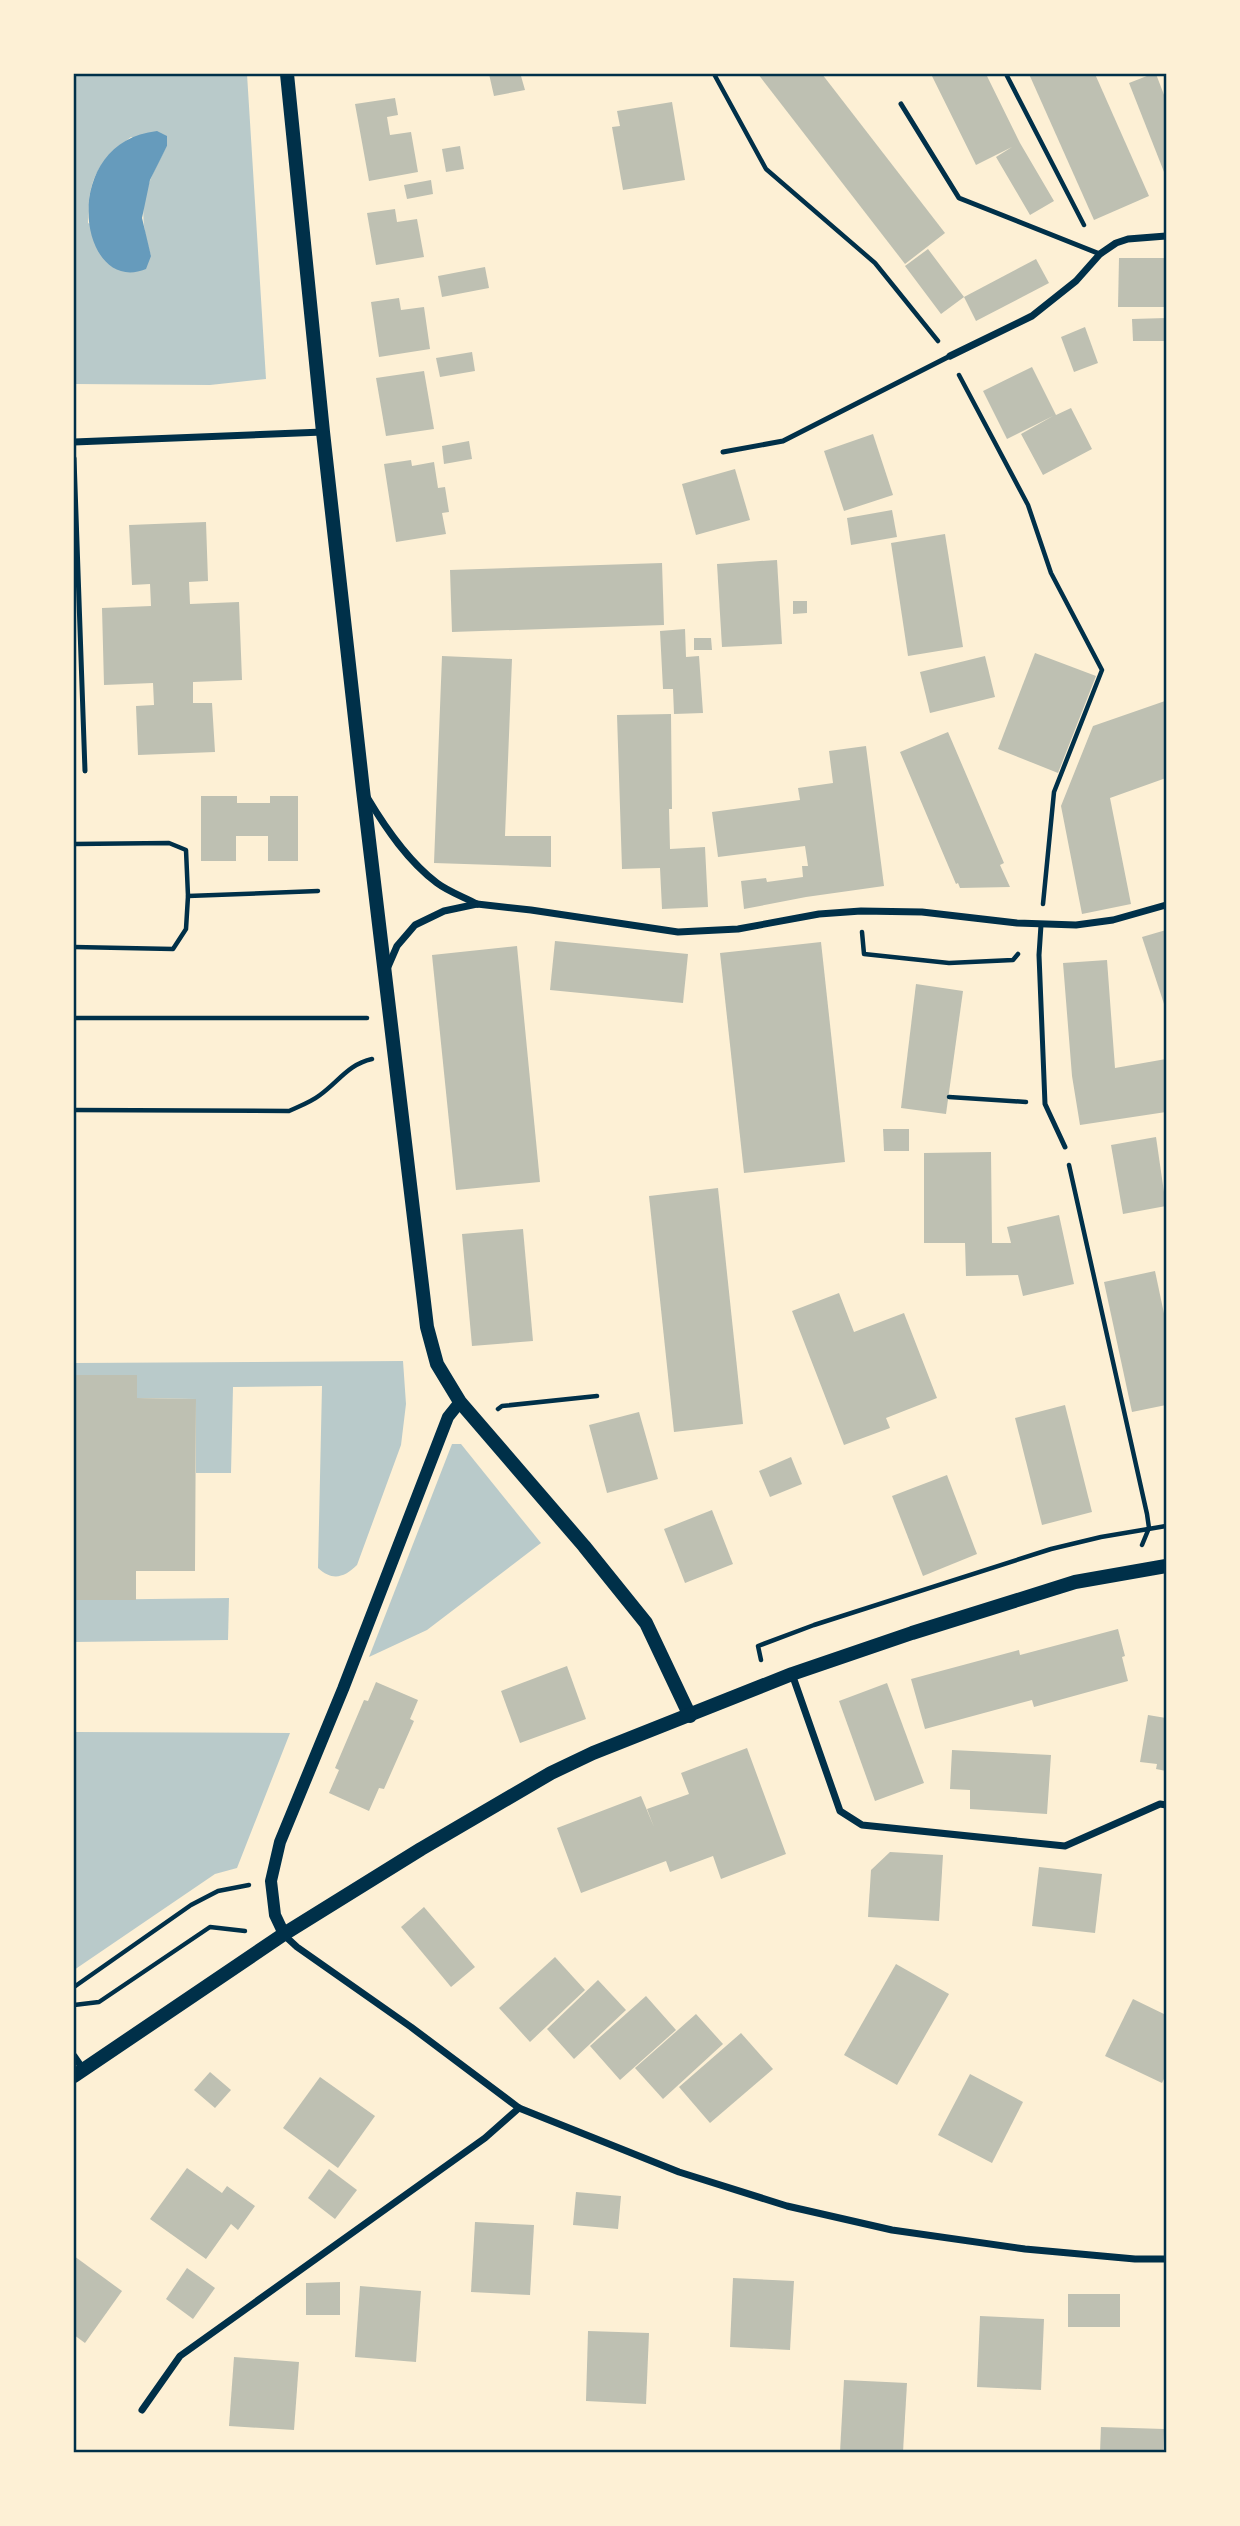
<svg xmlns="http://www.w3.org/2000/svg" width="1240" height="2526" font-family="Mulish,sans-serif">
<rect width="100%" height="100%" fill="#fdf0d5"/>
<g fill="#b9caca" fill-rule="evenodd">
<path d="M74,74h173l19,305 -56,6 -136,-1zM131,137l36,9c-23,42 -31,63 -16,110l-63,-33c0,-43 8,-60 43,-86z"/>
<path d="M403,1361l3,43 -5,41 -44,120c-13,13 -25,16 -39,3l4,-182 -89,1 -2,86h-35v-74l-59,-1v-23h-63v-12z"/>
<polygon points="452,1444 461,1444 541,1543 427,1630 369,1657"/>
<polygon points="229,1598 228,1640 74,1642 74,1600"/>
<polygon points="74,1732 290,1733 237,1868 215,1874 74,1970"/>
</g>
<path fill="#669bbc" d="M157,131l10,5v10l-17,34 -8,38 9,38 -5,13c-68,28 -89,-127 11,-138z"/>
<g fill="#bec0b2">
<polygon points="489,74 527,74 521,76 525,90 494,96"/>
<polygon points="758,74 822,74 945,233 905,264"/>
<polygon points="931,74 986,74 1020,143 1054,201 1030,215 996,157 1012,147 976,165"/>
<polygon points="1029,74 1095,74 1149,196 1094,220"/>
<polygon points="1152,74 1156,74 1166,100 1166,177 1129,83"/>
<polygon points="395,98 398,115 387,117 390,135 411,132 418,172 369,181 355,104"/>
<polygon points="672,102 685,180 623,190 612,127 620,126 617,111"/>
<polygon points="460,146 464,169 446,172 442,149"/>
<polygon points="431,180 433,194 407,199 404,185"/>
<polygon points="395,209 397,222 417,219 424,257 376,265 367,213"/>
<polygon points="928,249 964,297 941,314 905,266"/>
<polygon points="1119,258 1166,258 1166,307 1118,307"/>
<polygon points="1036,259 1049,283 976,321 964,297"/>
<polygon points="485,267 489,288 442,297 438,276"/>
<polygon points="399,298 401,310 424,307 430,349 379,357 371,302"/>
<polygon points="1166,318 1166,341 1133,341 1132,319"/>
<polygon points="1085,327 1098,363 1074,372 1061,337"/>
<polygon points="472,352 475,371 440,377 436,358"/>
<polygon points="1032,367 1056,415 1071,408 1092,449 1043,475 1021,434 1053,416 1007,439 983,391"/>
<polygon points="424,371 434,429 386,436 376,378"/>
<polygon points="873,434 893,495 844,511 824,451"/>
<polygon points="469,441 472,459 444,464 442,446"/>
<polygon points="411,460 412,466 434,462 438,488 445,487 449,512 442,513 446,534 396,542 384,464"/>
<polygon points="735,469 750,520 696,535 682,484"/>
<polygon points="892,510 897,537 851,545 847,518"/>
<polygon points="206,522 208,581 189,582 190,604 239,602 242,680 193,682 193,703 212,703 215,752 138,755 136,706 154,705 153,683 104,685 102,608 151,606 150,584 132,585 129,525"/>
<polygon points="945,534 963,647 908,656 891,543"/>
<polygon points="777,560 782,644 722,647 717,564"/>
<polygon points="662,563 664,625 452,632 450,570"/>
<polygon points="793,601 807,601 807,613 793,614"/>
<polygon points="685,629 686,657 699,656 703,713 674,714 673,689 663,689 660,631"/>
<polygon points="694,638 711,638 712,650 694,650"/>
<polygon points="1035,653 1096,676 1058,773 998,749"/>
<polygon points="442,656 512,659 505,836 551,836 551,867 434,863"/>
<polygon points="985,656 995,697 930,713 920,672"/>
<polygon points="1165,701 1166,778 1110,798 1131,904 1082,914 1061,806 1093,726"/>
<polygon points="671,714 672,809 669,809 670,849 705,847 708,907 662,909 660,868 622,869 617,715"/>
<polygon points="948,732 1004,863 1000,865 1010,887 960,888 958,883 956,884 900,752"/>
<polygon points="866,746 884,886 806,897 744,909 741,881 766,878 767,882 803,877 802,866 808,866 805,846 718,857 712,812 800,800 798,788 833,783 829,751"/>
<polygon points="201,796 237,796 237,803 270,803 270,796 298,796 298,861 268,861 268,836 236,836 236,861 201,861"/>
<polygon points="1166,930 1166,1010 1142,937"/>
<polygon points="555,941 688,954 683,1003 550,990"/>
<polygon points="821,942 845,1162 744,1173 720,953"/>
<polygon points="517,946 540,1182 456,1190 432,955"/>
<polygon points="1107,960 1115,1068 1166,1059 1166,1112 1080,1125 1072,1076 1063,963"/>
<polygon points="916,984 963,991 946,1114 901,1108"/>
<polygon points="883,1129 909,1129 909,1151 884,1151"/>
<polygon points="1156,1137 1166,1206 1123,1214 1111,1145"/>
<polygon points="991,1152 992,1243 1011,1243 1007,1227 1059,1215 1074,1284 1023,1296 1018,1275 966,1276 965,1243 924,1243 924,1153"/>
<polygon points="718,1188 743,1424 674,1432 649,1196"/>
<polygon points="523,1229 533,1341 472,1346 462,1234"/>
<polygon points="1155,1271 1166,1323 1166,1405 1132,1412 1104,1282"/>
<polygon points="839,1293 854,1332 904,1313 937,1398 886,1418 890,1428 844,1445 792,1311"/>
<polygon points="74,1375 137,1375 137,1398 196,1399 195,1571 136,1571 136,1600 74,1600"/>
<polygon points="1065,1405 1092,1512 1042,1525 1015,1418"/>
<polygon points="639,1412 658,1479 607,1493 589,1425"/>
<polygon points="791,1457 802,1484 770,1497 759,1471"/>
<polygon points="947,1475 977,1554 923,1576 892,1496"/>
<polygon points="712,1510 733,1564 685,1583 664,1529"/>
<polygon points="1118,1629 1125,1656 1122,1657 1128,1681 1034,1707 1032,1700 925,1729 911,1679 1019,1650 1020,1655"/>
<polygon points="567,1666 586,1719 520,1743 501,1691"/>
<polygon points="376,1682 418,1700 410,1719 414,1721 384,1789 379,1788 369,1811 329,1793 339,1770 335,1768 364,1700 368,1701"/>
<polygon points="887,1683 924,1783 875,1801 839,1701"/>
<polygon points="1148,1715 1166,1718 1166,1771 1156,1769 1157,1764 1140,1762"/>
<polygon points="747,1748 786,1854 721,1879 713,1856 670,1872 666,1861 581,1893 557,1828 641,1796 654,1827 647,1809 689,1794 681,1773"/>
<polygon points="952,1750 1051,1755 1047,1814 970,1809 970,1790 950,1789"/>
<polygon points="890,1852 943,1855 939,1921 868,1917 871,1870"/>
<polygon points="1039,1867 1102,1874 1095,1933 1032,1926"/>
<polygon points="424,1907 475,1967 451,1987 401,1927"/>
<polygon points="555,1957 585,1990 530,2042 499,2008"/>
<polygon points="896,1964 949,1994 897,2085 844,2055"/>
<polygon points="598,1980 626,2010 574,2059 547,2029"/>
<polygon points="646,1996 676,2030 620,2080 590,2046"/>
<polygon points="1133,1999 1166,2015 1166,2075 1162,2083 1105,2056"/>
<polygon points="696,2014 723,2044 663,2099 635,2068"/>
<polygon points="741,2033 773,2069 710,2123 679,2087"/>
<polygon points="210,2072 231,2090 215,2108 194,2090"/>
<polygon points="970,2074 1023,2102 992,2163 938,2135"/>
<polygon points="320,2077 375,2116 338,2168 283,2128"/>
<polygon points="187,2168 222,2193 227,2186 255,2206 238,2230 231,2224 206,2259 150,2219"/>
<polygon points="329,2169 357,2190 335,2219 308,2198"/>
<polygon points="576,2192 621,2196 618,2229 573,2225"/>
<polygon points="475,2222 534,2225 530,2295 471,2292"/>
<polygon points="74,2256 122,2291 85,2343 74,2335"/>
<polygon points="187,2268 215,2288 193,2319 166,2299"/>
<polygon points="733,2278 794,2281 790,2350 730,2347"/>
<polygon points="340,2282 340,2315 306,2315 306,2283"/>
<polygon points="360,2286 421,2291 416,2362 355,2357"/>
<rect x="1068" y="2294" width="52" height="33"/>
<polygon points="980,2316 1044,2319 1041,2390 977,2387"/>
<polygon points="588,2331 649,2333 646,2404 586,2401"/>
<polygon points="234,2357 299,2362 294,2430 229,2426"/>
<polygon points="844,2380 907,2383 903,2452 840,2452"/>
<polygon points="1101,2427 1164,2429 1163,2452 1100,2452"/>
</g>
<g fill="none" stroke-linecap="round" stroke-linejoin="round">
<g stroke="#003049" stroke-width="4.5">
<polyline points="714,74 766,169 875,263 938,341"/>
<polyline points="1006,74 1084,225"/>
<polyline points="959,375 1028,505 1051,573 1102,670 1054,792 1043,904"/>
<polyline points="74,844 169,843 186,850 188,896 186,929 173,949 74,947"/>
<polyline points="188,896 318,891"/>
<polyline points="862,932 864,954 949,963 1013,960 1018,954"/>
<polyline points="74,1018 367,1018"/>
<polyline points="949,1097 1026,1102"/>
<path d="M74,1110l215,1c11,-5 22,-9 31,-16 19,-14 29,-31 52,-36"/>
<polyline points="1069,1165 1147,1514 1149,1528 1142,1545"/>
<polyline points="498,1409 502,1406 597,1396"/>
<polyline points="761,1660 758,1646 814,1625 1051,1549 1101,1537 1166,1526"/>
<polyline points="74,1987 191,1905 218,1891 249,1885"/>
<polyline points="74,2005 99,2002 210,1927 245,1931"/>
</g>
<g stroke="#003049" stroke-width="5">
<polyline points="901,104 959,198 1100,254"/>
<polyline points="723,452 783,441 950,356"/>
<polyline points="74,458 85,771"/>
<polyline points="1041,925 1039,955 1045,1104 1065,1147"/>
</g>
<g stroke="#003049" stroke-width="7">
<polyline points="950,356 1032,316 1076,281 1100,254 1116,243 1128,239 1166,236"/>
<polyline points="74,442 323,432"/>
<path d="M367,797c19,32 41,64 70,86 12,9 27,14 40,21"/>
<polyline points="387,969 397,946 415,925 444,911 477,904 531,910 678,932 738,929 819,914 861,911 922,912 1017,923 1076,925 1113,920 1166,905"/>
<polyline points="792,1674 840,1811 862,1825 1065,1846 1160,1804 1166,1805"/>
<polyline points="284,1935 297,1947 411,2027 519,2108 679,2172 787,2206 892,2230 1025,2249 1135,2259 1166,2259"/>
<polyline points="74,2056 83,2069"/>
<polyline points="142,2410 180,2356 485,2138 519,2108"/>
</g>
<polyline stroke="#003049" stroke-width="12" points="284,1934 275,1915 271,1881 280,1842 343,1689 448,1417 460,1402"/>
<g stroke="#003049" stroke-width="14">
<polyline points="287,74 323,432 363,790 427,1327 437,1364 460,1402 584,1546 646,1623 690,1716"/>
<polyline points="74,2076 284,1934 421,1849 551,1773 593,1753 792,1674 912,1633 1075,1582 1166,1566"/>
</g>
</g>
<rect width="1240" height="2526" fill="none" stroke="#fdf0d5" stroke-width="150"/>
<rect x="75" y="75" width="1090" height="2376" fill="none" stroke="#003049" stroke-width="2.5"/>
</svg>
